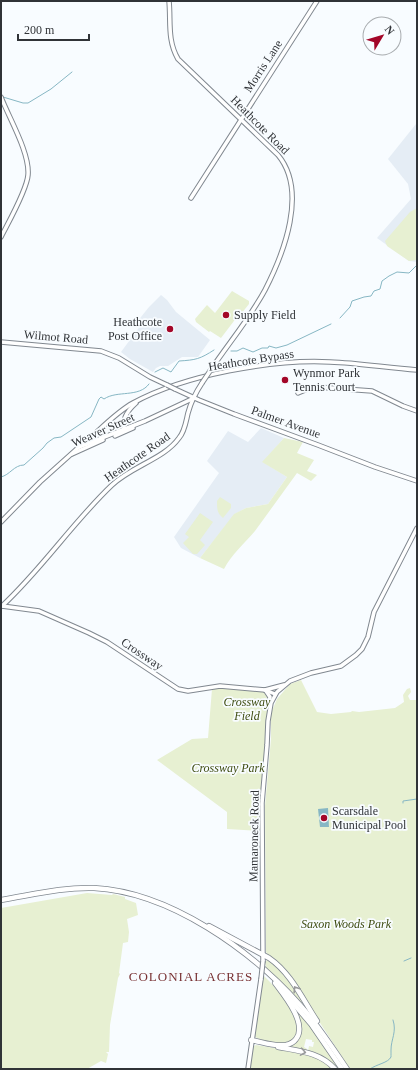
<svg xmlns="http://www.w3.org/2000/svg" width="418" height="1070" font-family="'Times New Roman',serif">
<rect width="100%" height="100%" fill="#f8fcff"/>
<g fill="#e5edf5">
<polygon points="416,124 417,124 417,262 409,261 377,238 411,199 408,184 388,159"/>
<polygon points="161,295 167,300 176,312 210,340 198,357 182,357 168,366 160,366 156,368 153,372 130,359 121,352 141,325 137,322 149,307"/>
<polygon points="261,428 284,438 263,462 287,477 268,504 246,508 235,514 200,558 181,548 174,537 219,473 207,461 228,431 248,442"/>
</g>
<g fill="#e7f0d2">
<polygon points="417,208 417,260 409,261 387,246 385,241 410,212"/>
<polygon points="232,291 249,301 249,304 241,314 240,313 221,338 210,331 209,332 196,322 195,319 207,305 215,313"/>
<path d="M284,438l19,4 -6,11 17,7 -7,11 10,4 -6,6 -14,-8c-14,19 -28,39 -42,58 -11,13 -23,23 -31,38l-24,-11 34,-44 12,-6 22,-4 19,-27 -25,-15z"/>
<path d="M220,497l11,7v4l-8,10c-6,-5 -6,-9 -6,-17z"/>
<polygon points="200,513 213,522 200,540 205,545 197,554 193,554 183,543 189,537 185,534"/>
<polygon points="301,680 317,712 331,714 351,712 352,711 359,712 395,708 404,702 403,695 407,689 410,688 411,692 408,696 410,700 417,700 417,1069 350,1069 287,972 276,960 268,955 266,952 265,806 271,739 271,713 277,699 290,684"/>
<polygon points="224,688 268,692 261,831 227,829 227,812 157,760 192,739 208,738 212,689"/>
<polygon points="87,893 112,895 113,894 125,897 125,899 136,903 138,915 127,919 129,932 128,942 123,943 119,973 120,974 118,978 110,1025 109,1052 106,1052 108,1054 106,1063 101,1061 87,1069 1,1069 1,908"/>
<path d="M267,960c12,3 33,34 37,45l-26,-26 -13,-10 1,-4 -2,-2z"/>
<path d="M264,976c16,15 28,32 35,53 -2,3 -4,9 -6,11 -6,7 -35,1 -40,-5z"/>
<polygon points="295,1008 313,1030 339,1069 337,1069 308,1051 309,1046 313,1047 314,1042 312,1042 312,1040 306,1039 304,1047 307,1049 307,1051 286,1048 300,1036 294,1009"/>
<polygon points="256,1045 305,1053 321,1059 333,1069 250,1069 252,1047"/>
</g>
<polygon fill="#87b7c4" points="328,808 329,827 320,827 318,809"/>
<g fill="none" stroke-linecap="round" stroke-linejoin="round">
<g stroke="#87b7c4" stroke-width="1">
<polyline points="3,97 23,103 28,103 51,89 72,72"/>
<polyline points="340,318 350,307 352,301 364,297 371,296 374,291 380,289 382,281 389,276 397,272 409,273 416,266"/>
<polyline points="231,351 237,351 243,348 253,352 262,348 268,348 269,346 276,348 287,345 331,324"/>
<path d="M155,372l8,-4 8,4 8,-11c17,-1 21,-2 35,-11"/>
<path d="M1,477c9,-2 13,-12 23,-12l19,-17 4,-5 7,-5 7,-1 30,-20 8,-18 2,-2 3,2c13,-9 35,-1 45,-15"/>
<polyline points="403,803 403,801 417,799"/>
<polyline points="404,961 411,958"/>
<path d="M370,1069c7,-5 18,-6 21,-12 0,-2 0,-4 0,-7 0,-11 6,-18 2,-30"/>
</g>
<g stroke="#818890" stroke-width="5.5">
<g id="secondary">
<path d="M169,1c2,20 -2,39 9,58l100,96c30,36 6,98 -13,135 -15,28 -37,54 -55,81"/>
<path d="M1,97c8,21 29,56 27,78 -1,15 -20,48 -27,62"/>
<polyline points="191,198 317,1"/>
<polyline points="1,342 101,351 119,358 150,377 167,385"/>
<polyline points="175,389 199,400 234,414 318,445 375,467 417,481"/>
<polyline points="298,393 310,388 317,387 372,391 403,406 417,411"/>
<path d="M125,431c-4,-11 3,-21 11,-28"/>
<polyline points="115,436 133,428"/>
<path d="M79,447c18,-13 34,-33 54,-44 51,-28 139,-44 197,-41 29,1 58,6 87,8"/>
<polyline points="72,454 103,440"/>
<polyline points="1,522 40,482 79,447 145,421 194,398"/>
<path d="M2,606c40,-37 71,-84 110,-121 20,-19 52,-26 67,-47 6,-7 7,-17 9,-25 3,-11 8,-21 14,-30"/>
<polyline points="2,606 39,611 89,633 107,642 178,689 188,691 220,686 265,690 275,694"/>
<polyline points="265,690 284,685"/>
<polyline points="266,691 270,697 269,703"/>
<polyline points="263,961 262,803 267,745 268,721 271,703 277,692 290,681 311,673 341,666 356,655 362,649 368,637 374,612 417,528"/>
<polyline points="248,1069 261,979"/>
</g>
</g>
<g stroke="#818890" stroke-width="6">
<g id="highway">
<path d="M1,900c31,-5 61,-13 93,-12 76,4 157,62 206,117 18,20 32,42 47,64"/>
<path d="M209,926l60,32c22,15 34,42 48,63"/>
<polyline points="281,989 311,1024 342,1069"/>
<path d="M251,1040c11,2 24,7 35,5 4,-1 8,-3 10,-6 12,-15 -12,-44 -21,-56"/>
<path d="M278,1047c21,4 42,5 57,22"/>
</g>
</g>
<use href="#secondary" stroke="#fff" stroke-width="3.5"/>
<use href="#highway" stroke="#fff" stroke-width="4.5"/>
<g stroke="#818890" stroke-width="5.5" stroke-linecap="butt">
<g id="secondary-bridge">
<polyline points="202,383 210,371"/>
<polyline points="167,385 175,389"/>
<polyline points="261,979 263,961"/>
</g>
</g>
<use href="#secondary-bridge" stroke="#fff" stroke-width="3.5"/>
</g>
<defs><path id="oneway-chevron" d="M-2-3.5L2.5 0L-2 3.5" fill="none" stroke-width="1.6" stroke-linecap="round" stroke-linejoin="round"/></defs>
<g stroke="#98999b">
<use href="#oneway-chevron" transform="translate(296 989) rotate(-123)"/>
<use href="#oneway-chevron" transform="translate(303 1052) rotate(10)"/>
</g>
<g fill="#a30628" stroke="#f8fcff" stroke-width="1.5">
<circle cx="226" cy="315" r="4"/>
<circle cx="170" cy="329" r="4"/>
<circle cx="285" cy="380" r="4"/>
<circle cx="324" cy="818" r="4"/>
</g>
<g text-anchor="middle" stroke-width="3.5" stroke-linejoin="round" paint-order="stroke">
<g font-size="12" fill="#303337" stroke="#f8fcff">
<text transform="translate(263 66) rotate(-57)" y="4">Morris Lane</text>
<text transform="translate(260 125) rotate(45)" y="4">Heathcote Road</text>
<text transform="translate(56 337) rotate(5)" y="4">Wilmot Road</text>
<text transform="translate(251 360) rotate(-9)" y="4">Heathcote Bypass</text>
<text transform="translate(286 422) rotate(20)" y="4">Palmer Avenue</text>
<text transform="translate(103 430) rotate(-24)" y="4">Weaver Street</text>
<text transform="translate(137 457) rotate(-35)" y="4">Heathcote Road</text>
<text transform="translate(142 654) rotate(34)" y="4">Crossway</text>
<text transform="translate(254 836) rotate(-89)" y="4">Mamaroneck Road</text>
</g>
<g font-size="12" fill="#303337" stroke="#f8fcff" text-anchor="start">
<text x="234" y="319">Supply Field</text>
<text x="162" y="326" text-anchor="end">Heathcote<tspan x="162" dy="14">Post Office</tspan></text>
<text x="293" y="377">Wynmor Park<tspan x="293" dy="14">Tennis Court</tspan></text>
<text x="332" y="815">Scarsdale<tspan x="332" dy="14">Municipal Pool</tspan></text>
</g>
<g font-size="12" font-style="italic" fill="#3d4b0f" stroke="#f8fcff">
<text x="247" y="706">Crossway<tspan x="247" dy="14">Field</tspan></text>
<text x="228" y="772">Crossway Park</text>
<text x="346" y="928">Saxon Woods Park</text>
</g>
<g font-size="13" letter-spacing="1" fill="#793234" stroke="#f8fcff">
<text x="191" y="981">COLONIAL ACRES</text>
</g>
</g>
<rect width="418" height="1070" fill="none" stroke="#303337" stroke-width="4"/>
<g transform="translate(382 36) rotate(52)"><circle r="19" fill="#f8fcff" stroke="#a8acaf"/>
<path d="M0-3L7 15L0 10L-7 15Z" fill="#a30628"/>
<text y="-6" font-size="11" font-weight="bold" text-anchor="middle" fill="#303337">N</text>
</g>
<path d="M18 34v6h71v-6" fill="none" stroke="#303337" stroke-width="2"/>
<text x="24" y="34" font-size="12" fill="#303337" stroke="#f8fcff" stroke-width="3" paint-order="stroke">200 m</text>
</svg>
